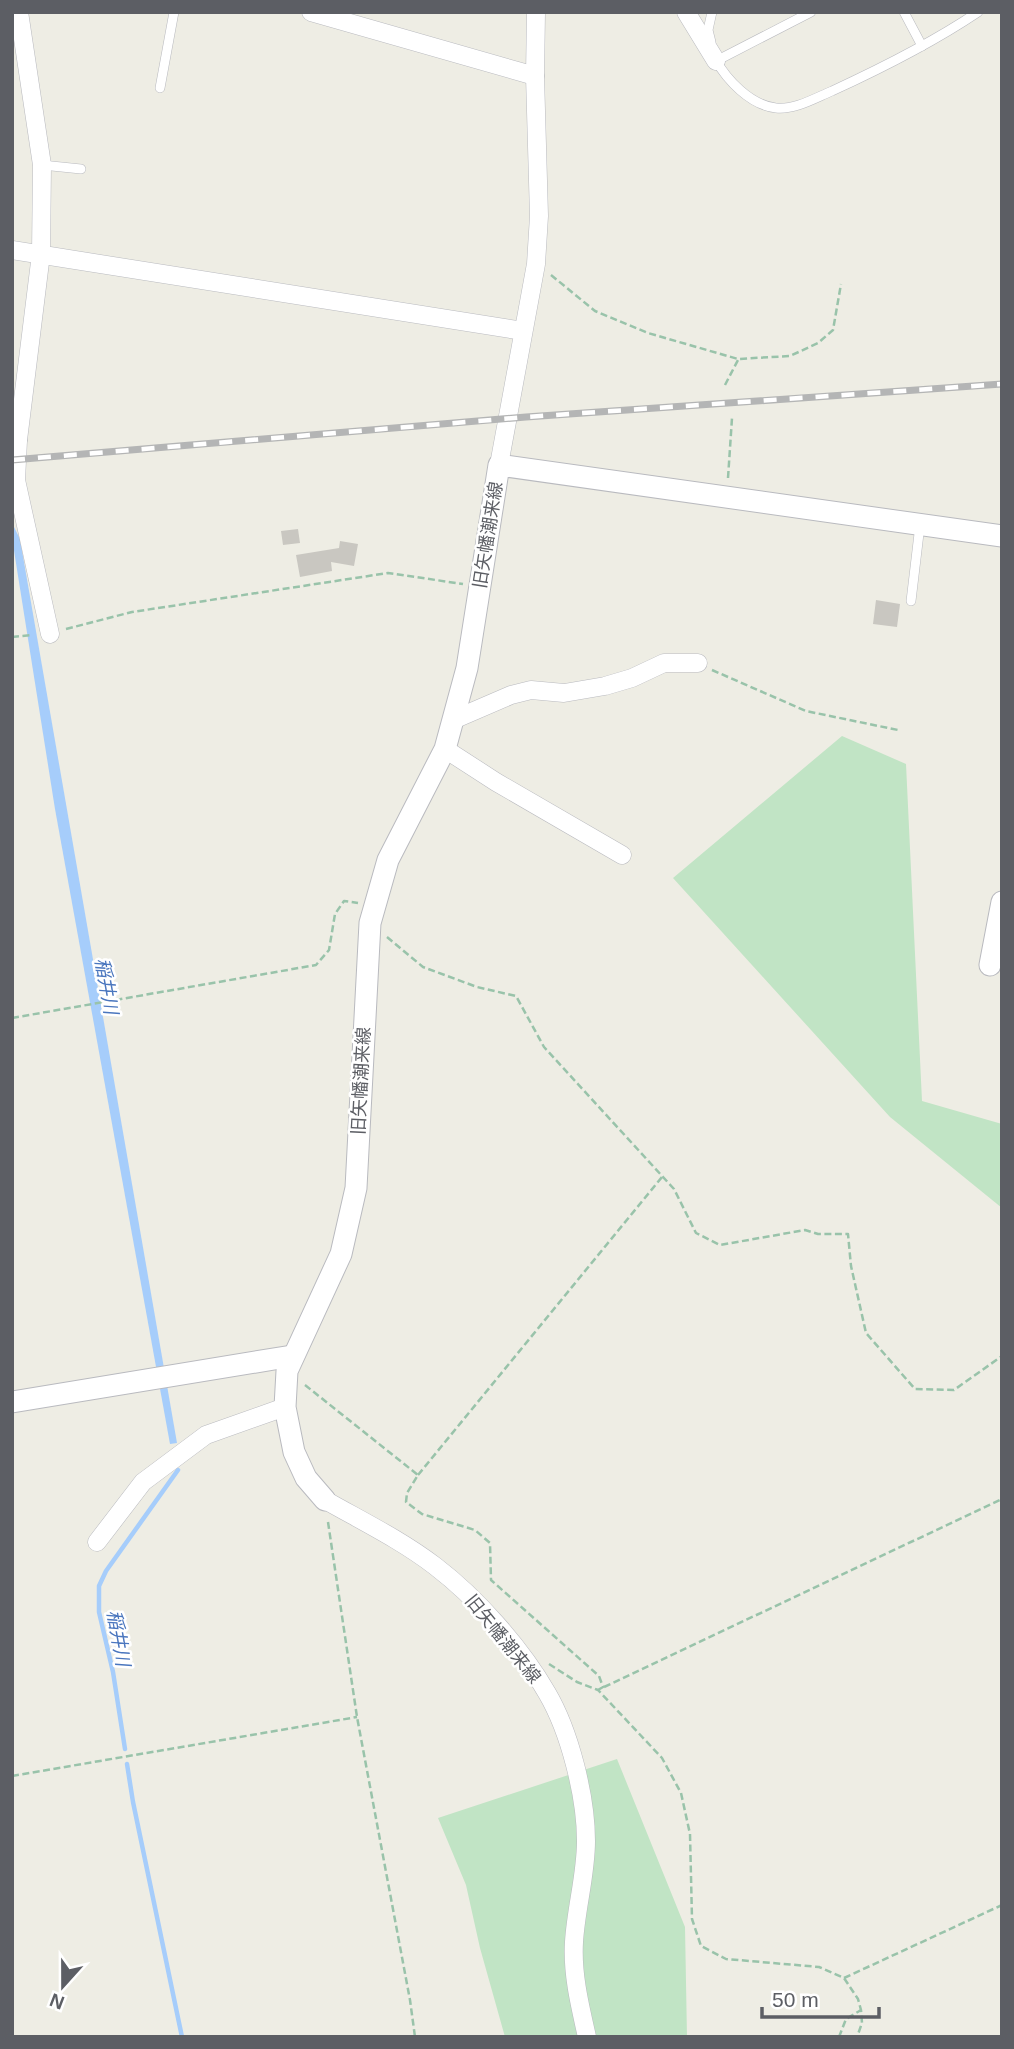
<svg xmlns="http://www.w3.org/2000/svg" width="1014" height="2049" font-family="Arial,'Noto Sans JP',sans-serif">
<rect width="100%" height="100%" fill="#eeede4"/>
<g fill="#c1e4c5">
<polygon points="842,736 906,764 922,1101 1002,1124 1002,1208 890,1117 673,878"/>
<polygon points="617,1759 685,1927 687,2037 505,2037 480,1948 466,1885 438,1818"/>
</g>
<polygon fill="#a6cdfb" points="12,523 20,539 177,1443 170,1444 55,809 12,538"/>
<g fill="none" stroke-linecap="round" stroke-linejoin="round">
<g stroke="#a6cdfb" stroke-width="4.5">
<polyline points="125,1749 113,1672 99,1612 99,1586 106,1571 178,1470"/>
<polyline points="127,1764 133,1802 182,2037"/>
</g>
</g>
<g fill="#c9c7c1">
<polygon points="298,529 300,543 283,545 281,531"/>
<polygon points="340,541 358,544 354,566 331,562 332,571 300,577 296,555 339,548"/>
<polygon points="876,600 900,604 897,627 873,624"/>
</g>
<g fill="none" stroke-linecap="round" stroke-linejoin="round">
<g stroke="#b9babf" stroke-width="10">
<g id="service">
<polyline points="904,12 922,46"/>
<polyline points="711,42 708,30 712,12"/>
<path d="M715,59c12,21 35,46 61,49 19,2 39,-10 56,-17 50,-23 100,-48 146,-79"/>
<polyline points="716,61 811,12"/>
<polyline points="160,88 174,12"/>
<polyline points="42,165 81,169"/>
<polyline points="911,601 920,525"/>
</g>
</g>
<g stroke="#b9babf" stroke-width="19">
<g id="minor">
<polyline points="311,12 535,76"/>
<polyline points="686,12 716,61"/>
<polyline points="12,250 523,331"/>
<polyline points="12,440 18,440 41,254 42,165 19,12"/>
<polyline points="18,440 16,480 50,634"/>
<polyline points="499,465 536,264 539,216 535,76 536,12"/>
<polyline points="453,720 511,695 531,690 564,693 605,686 632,678 664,663 698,663"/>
<polyline points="445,749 496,782 622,855"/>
<path d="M325,1500c37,21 76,40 110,66 42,32 86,82 112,127 23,39 39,104 39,148 0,34 -10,67 -12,101 -2,32 6,64 13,95"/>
<polyline points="97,1542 143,1482 206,1435 285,1407"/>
</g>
</g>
<g stroke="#b9babf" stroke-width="23">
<g id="tertiary">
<polyline points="990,965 1002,902"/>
<polyline points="12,1402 292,1356"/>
<polyline points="325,1500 306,1478 294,1452 285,1407 287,1371 341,1254 356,1188 370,923 388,860 445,749 467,668 499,465 1002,536"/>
</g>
</g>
<g stroke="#99c3aa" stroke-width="2.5" stroke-dasharray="7 3.5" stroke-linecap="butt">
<polyline points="551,275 595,311 648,333 738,359 790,356 818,343 833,330 841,284"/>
<polyline points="725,385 738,360"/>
<polyline points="728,478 732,418"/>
<polyline points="66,629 132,612 388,573 463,584"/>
<polyline points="12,637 32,635"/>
<polyline points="712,670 806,711 898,730"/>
<polyline points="387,937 423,967 477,987 516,996 544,1047 674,1189 696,1233 720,1245 805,1230 818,1234 848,1234 851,1266 866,1333 915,1389 954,1390 1002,1356"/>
<polyline points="12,1018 316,965 329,950 335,914 344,901 358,903"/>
<polyline points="305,1385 418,1475 407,1493 406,1502 422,1514 475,1530 490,1543 491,1580 599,1676 603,1687 598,1690"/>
<polyline points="418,1475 662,1177"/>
<polyline points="328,1522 357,1717 410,2000 415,2037"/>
<polyline points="549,1664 577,1682 598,1690 662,1758 681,1793 690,1834 692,1919 701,1946 726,1959 819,1967 844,1978 858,1999 861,2010 862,2023 857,2037"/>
<polyline points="604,1687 1002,1499"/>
<polyline points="12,1776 357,1717"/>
<polyline points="844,1978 1002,1905"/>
<polyline points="839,2037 846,2019 861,2010"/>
</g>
<use href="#service" stroke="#fff" stroke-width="9"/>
<use href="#minor" stroke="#fff" stroke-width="18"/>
<use href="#tertiary" stroke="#fff" stroke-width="21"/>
<g stroke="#b4b5b5" stroke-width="7">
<polyline id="rail" points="12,460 526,417 1002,384"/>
</g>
<use href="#rail" stroke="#fff" stroke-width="4.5" stroke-dasharray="13" stroke-linecap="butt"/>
</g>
<g text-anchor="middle" stroke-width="5" stroke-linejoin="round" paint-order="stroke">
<g font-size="18" fill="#5c5e64" stroke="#fff">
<text transform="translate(488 535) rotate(-81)" y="6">旧矢幡潮来線</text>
<text transform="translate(361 1081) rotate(-87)" y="6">旧矢幡潮来線</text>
<text transform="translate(503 1639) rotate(51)" y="6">旧矢幡潮来線</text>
</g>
<g font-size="19" font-style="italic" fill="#4a76be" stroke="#fff">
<text transform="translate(107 986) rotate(80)" y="7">稲井川</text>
<text transform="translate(119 1638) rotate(80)" y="7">稲井川</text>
</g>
</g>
<rect width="1014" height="2049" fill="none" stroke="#5c5e64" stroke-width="28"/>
<g transform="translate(63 1986) rotate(201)" stroke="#ffffff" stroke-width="5" paint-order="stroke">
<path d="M0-5L12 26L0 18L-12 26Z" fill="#5c5e64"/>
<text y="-10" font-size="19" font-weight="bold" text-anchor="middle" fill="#5c5e64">N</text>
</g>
<path d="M762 2007v10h117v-10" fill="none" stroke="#5c5e64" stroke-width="3.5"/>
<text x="772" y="2007" font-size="21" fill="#5c5e64" stroke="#ffffff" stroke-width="5" paint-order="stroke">50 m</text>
</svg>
